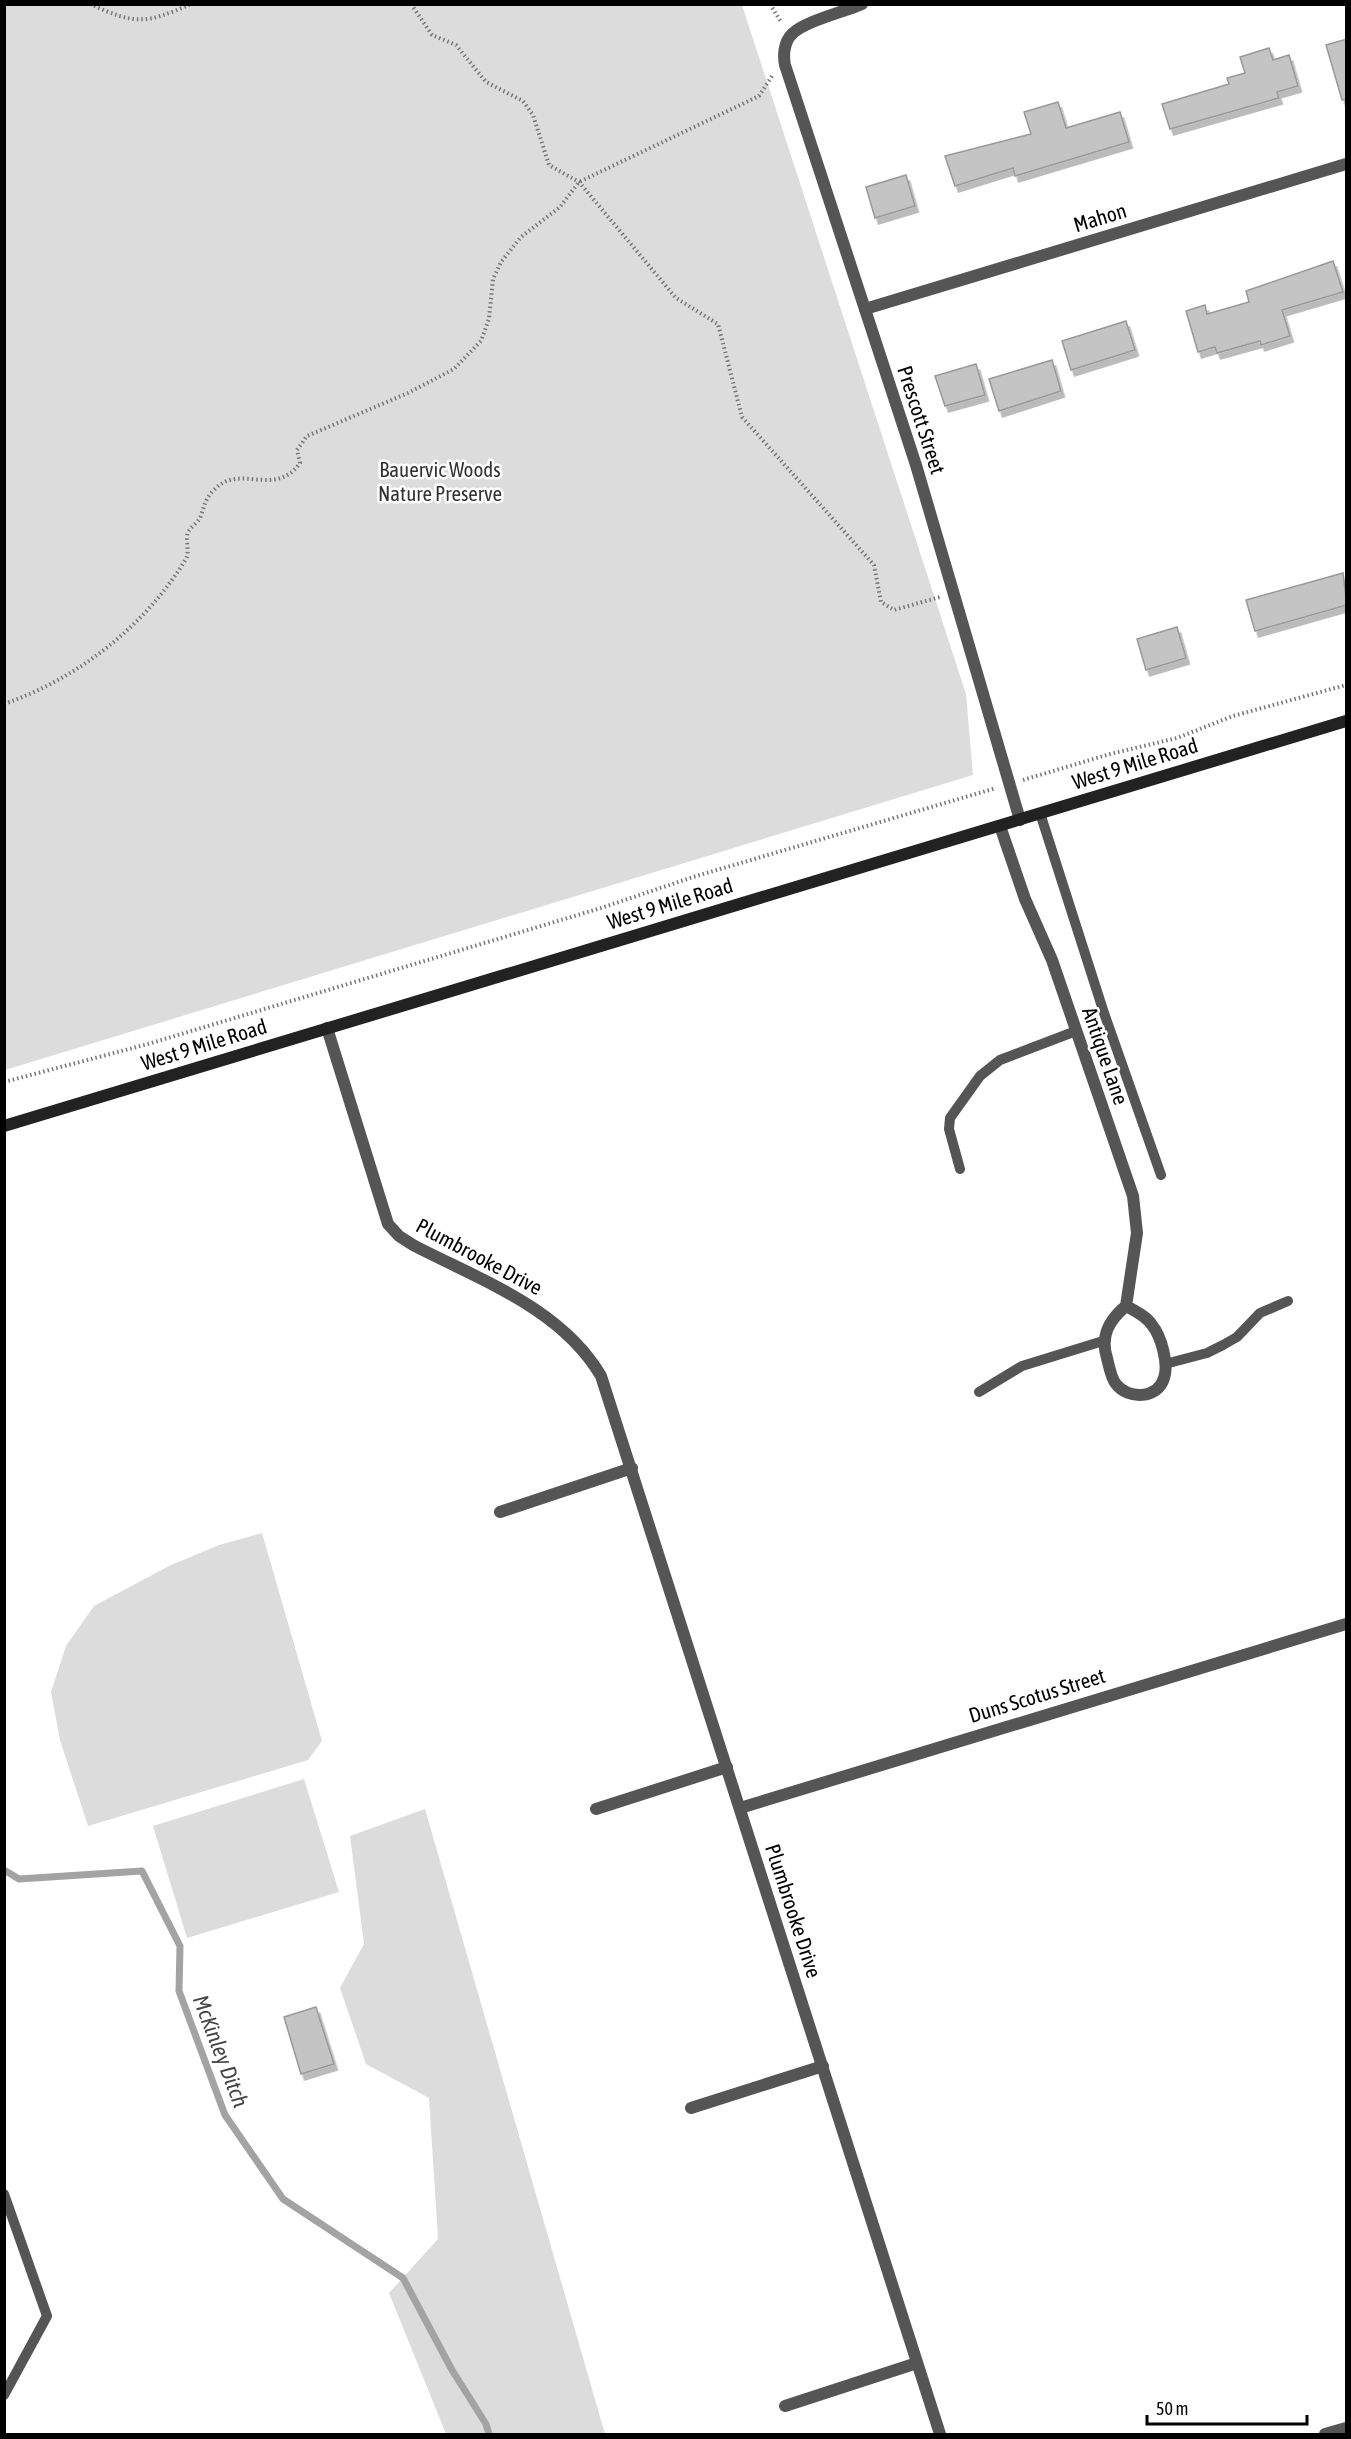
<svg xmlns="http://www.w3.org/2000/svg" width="1351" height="2439" font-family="'Asap Condensed',sans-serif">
<defs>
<filter id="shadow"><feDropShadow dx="3.5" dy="6" stdDeviation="0" flood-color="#0004"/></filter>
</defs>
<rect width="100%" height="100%" fill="#fff"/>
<g fill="#dcdcdc">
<polygon points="5,4 742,5 966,694 973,775 5,1070"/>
<polygon points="262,1533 322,1741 308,1760 88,1826 60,1740 51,1692 66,1646 94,1606 169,1566 219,1545"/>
<polygon points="304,1779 339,1892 187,1938 153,1826"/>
<polygon points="425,1809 605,2434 446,2434 389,2293 438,2239 429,2098 366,2064 340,1988 364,1944 350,1836"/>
</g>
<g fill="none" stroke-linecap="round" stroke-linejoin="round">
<polyline stroke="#a3a3a3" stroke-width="7" points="4,1870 19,1879 142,1871 180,1946 179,1991 225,2115 283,2199 403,2278 452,2370 486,2424 489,2434"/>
</g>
<g fill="#c4c4c4" stroke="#999" stroke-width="1.5" filter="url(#shadow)">
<polygon points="1347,39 1347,99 1342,100 1326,45"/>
<polygon points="1269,48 1273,60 1289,55 1298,86 1277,92 1279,98 1170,129 1162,104 1229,84 1227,78 1245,73 1240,57"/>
<polygon points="1058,102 1066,128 1120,112 1129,142 1015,176 1013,168 955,186 945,156 1031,134 1024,112"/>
<polygon points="906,175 915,206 875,218 866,187"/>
<polygon points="1333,261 1343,292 1282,310 1290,336 1261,345 1260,341 1217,353 1215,347 1198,352 1186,311 1205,305 1207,314 1249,302 1246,291"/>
<polygon points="1126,321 1135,350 1071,370 1062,341"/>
<polygon points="1052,360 1061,391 999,411 989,379"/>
<polygon points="976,364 985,395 945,406 935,376"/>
<polygon points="1343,573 1347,605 1255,631 1246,600"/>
<polygon points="1177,627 1186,658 1146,670 1137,639"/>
<polygon points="316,2007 334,2064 301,2074 284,2017"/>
</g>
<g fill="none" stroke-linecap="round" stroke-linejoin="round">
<g stroke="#777" stroke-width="4" stroke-dasharray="1.5 3" stroke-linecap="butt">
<path d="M90,4c46,21 55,20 101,0"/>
<polyline points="411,4 432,35 456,45 486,82 523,101 533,115 549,165 579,182 676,298 718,324 742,417 874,565 881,602 894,610 940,597"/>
<polyline points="770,4 781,22"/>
<path d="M4,704c75,-26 141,-78 182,-145 4,-8 -1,-19 2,-27 3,-5 9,-9 12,-14 4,-10 5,-20 14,-28 26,-28 60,9 86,-27l-3,-13 10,-14 101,-43 46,-24 27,-28 8,-22 4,-40 8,-17 20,-25 39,-30 19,-25 180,-86 13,-20"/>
<polyline points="1023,780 1110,754 1177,738 1233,716 1346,685"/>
<polyline points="4,1082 148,1044 601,908 693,877 996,788"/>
</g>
<g stroke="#555" stroke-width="10">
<polyline points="1040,813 1104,1013 1161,1175"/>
<polyline points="960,1169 949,1129 950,1118 980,1076 1000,1060 1076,1031"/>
<polyline points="1165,1364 1207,1353 1223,1345 1237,1337 1260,1313 1288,1301"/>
<polyline points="979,1392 1022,1366 1103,1341"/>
<polyline points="4,2194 47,2316 4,2395"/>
</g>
<g stroke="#555" stroke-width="12">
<path d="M862,4c-18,8 -57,17 -70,30 -8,8 -9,21 -7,31l131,400 104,355"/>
<polyline points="865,309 1346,164"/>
<path d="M1000,826l25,73 27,61 81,236 4,37 -11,73c-17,14 -26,30 -19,52 2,8 4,20 9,26 12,16 42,15 48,-6 5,-14 -3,-42 -12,-53 -6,-9 -17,-14 -26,-19"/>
<path d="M327,1028l61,196 11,12 14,9c67,35 148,63 188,131l339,1058"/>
<polyline points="500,1512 632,1468"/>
<polyline points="740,1808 1346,1624"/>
<polyline points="596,1809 727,1767"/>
<polyline points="691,2108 823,2066"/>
<polyline points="785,2406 917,2363"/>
<polyline points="1325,2434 1346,2428"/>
</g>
<polyline stroke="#222" stroke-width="12" points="4,1126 1346,721"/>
</g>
<g text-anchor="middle" stroke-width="5" stroke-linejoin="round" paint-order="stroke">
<g font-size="21" fill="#000" stroke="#fff">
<text transform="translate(1100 218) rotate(-17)" y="7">Mahon</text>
<text transform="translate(921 420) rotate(72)" y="7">Prescott Street</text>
<text transform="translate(1135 764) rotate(-17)" y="7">West 9 Mile Road</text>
<text transform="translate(670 904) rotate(-17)" y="7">West 9 Mile Road</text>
<text transform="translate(204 1045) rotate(-17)" y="7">West 9 Mile Road</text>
<text transform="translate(1105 1056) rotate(71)" y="7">Antique Lane</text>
<text transform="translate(479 1257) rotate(28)" y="7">Plumbrooke Drive</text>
<text transform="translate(1037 1696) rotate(-17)" y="7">Duns Scotus Street</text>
<text transform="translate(793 1911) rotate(72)" y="7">Plumbrooke Drive</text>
</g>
<g font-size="21" fill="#333" stroke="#fff">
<text x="440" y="477">Bauervic Woods<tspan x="440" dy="24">Nature Preserve</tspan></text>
</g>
<g font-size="22" font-style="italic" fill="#444" stroke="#fff">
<text transform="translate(221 2051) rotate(69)" y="8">McKinley Ditch</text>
</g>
</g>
<rect width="1351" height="2439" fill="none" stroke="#000000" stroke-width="12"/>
<path d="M1147 2415v9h160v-9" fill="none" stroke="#000000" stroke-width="3"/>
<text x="1156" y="2415" font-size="18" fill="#000000" stroke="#ffffff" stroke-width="4.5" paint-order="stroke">50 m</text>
</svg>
